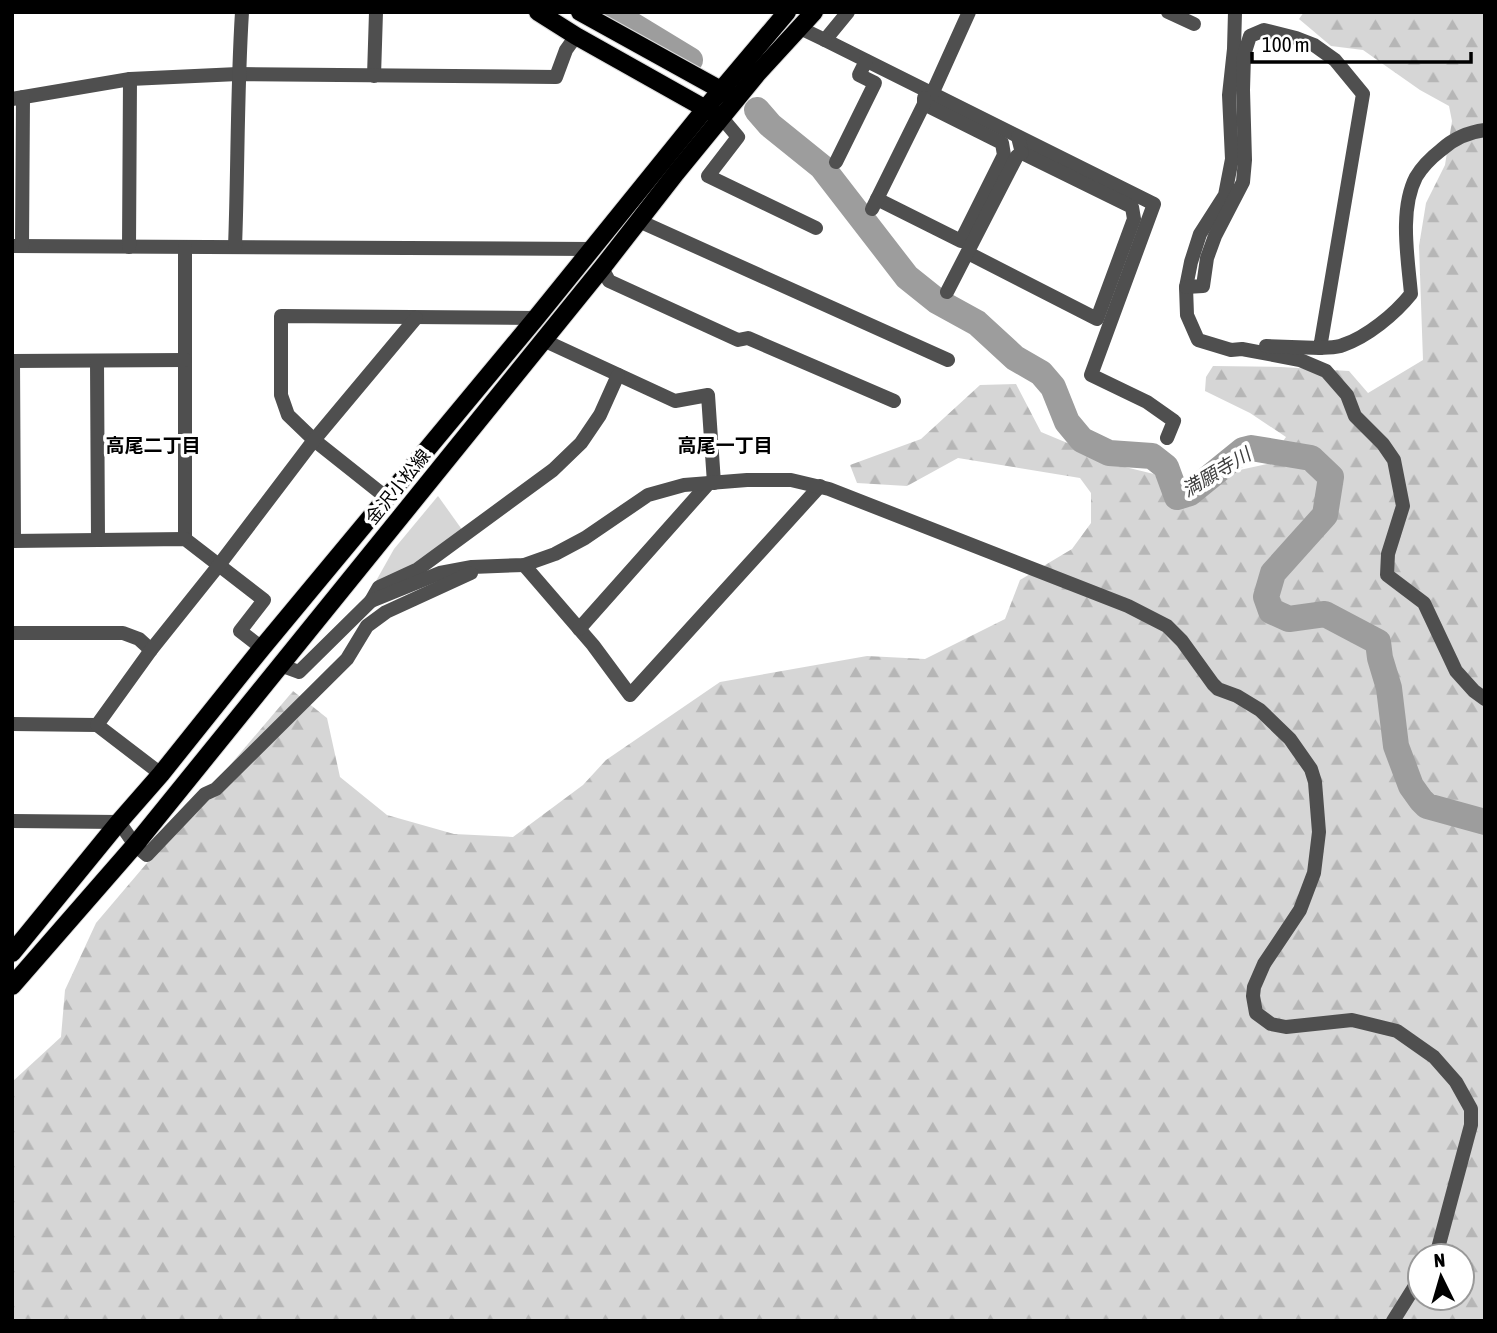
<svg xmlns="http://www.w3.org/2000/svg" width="1497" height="1333" font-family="'Asap Condensed','Noto Sans JP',sans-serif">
<defs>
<pattern id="forest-firs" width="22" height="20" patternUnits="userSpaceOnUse" patternTransform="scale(1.75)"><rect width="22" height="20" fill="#d6d6d6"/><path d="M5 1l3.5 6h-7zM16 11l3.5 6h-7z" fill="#b6b6b6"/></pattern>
</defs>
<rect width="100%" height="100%" fill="#fff"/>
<path fill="url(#forest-firs)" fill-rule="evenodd" d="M1304,12h181v1309h-1473v-239l49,-45 4,-47 31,-67 197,-232 34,27 13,59 47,38 67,19 59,3 70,-52 23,-25 114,-78 147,-26 58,3 80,-40 15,-39 52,-31 19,-26v-30l-11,-15 -122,-20 -51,28 -50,-3 -7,-18 71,-26 59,-54 36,-1 25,48 84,35 29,7 35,33 37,-34 41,-9 19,-27 -36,-24 -45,-22 1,-14 7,-11 68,1 68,4 19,22 55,-33 -4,-114 7,-43 19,-38 7,-44 -3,-15 -29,-16 -57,-40 -32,-4 -32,-27zM1420,1256h42v42h-42z"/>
<polygon fill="#d6d6d6" points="438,496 463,531 411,568 376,581 394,549"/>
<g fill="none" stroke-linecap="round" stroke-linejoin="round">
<g stroke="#9d9d9d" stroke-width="26">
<polyline points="611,12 690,60"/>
<polyline points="757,110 770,125 822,167 907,277 937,301 977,323 1015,358 1041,373 1053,387 1067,422 1082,440 1109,453 1152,456 1166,467 1177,497 1190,493 1243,450 1251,448 1311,458 1331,477 1325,515 1273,573 1266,597 1271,611 1289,619 1325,614 1378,642 1380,658 1389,688 1396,746 1411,786 1421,800 1427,806 1485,822"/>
</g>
<g stroke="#dbdbdb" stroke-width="20">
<g id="primary">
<polyline points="538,12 576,36 713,113"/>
<polyline points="580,12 730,95"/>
<polyline points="12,953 119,822 161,774 262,648 536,318 706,108 787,12"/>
<polyline points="12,986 135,845 602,268 676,173 757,74 814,12"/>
</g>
</g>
<g stroke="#4f4f4f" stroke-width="14">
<polyline points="848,12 825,40 1154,204 1091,375 1147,402 1174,421 1167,438"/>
<polyline points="1168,12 1194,24"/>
<polyline points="1235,12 1234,49 1229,95 1232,159 1225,195 1200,234 1191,262 1186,287 1187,315 1198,340 1231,350 1242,349 1300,360 1326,371 1347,395 1355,416 1383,444 1394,460 1403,506 1388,554 1387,575 1424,603 1456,671 1474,691 1485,699"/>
<polyline points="800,28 825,40"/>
<polyline points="374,76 376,12"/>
<polyline points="932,94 969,12"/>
<polyline points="12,99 130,79 238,74 556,77 566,50 576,36"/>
<polyline points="722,118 738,137 708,176 816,228"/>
<polyline points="836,162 875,83 859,75 866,61"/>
<polyline points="877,199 961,241 1004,155 1002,143 924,104"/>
<polyline points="872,209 924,104 924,98"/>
<polyline points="639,221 948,360"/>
<polyline points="12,246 591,249"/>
<polyline points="22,246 23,97"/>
<polyline points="129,247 130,79"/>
<polyline points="185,247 185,539"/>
<path d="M235,247c3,-78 2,-156 7,-235"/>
<polyline points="968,253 1097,319 1134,219 1132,207 1022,153 1018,137"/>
<polyline points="602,268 609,281 738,340 748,338 894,401"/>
<polyline points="1186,287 1203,286 1207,258 1215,236 1243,182 1245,160 1243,90 1244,55 1250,36 1264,30 1296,38 1314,45 1335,60 1363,94 1320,348 1266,346"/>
<polyline points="947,292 1017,156 1022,153"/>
<polyline points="543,340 675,401 708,395 714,483"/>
<path d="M1320,348c8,-1 16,0 23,-3 24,-8 52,-31 68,-51 -3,-35 -12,-84 5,-117 6,-10 16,-20 25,-27 12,-11 28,-18 44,-20"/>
<polyline points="12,361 185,360"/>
<polyline points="13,361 14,541"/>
<polyline points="97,361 98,540"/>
<polyline points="387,498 314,440 288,415 281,395 281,316 536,318"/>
<polyline points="12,541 185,539 264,600 240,631 262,648"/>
<polyline points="524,565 593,645 630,695 820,486"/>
<polyline points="371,601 379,587 418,569 553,470 581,443 600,415 618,375"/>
<polyline points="579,629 708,484"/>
<polyline points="12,633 123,633 139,639 151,650"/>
<polyline points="280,665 299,672 371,601 440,573 472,567 524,565 555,554 585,538 648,495 684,485 747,480 791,480 829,489 1128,606 1167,626 1182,641 1213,684 1218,689 1237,696 1260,710 1290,739 1311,769 1315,782 1319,832 1314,873 1300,910 1264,964 1254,987 1253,996 1256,1013 1271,1024 1286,1027 1352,1020 1397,1031 1434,1057 1456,1082 1471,1109 1471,1125 1437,1252 1434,1256"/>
<polyline points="12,724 97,725 161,774"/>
<polyline points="97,725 151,650 219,565 314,440 416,318"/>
<polyline points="119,822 135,845 147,855 205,794 216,789 347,659 367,626 386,612 471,573"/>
<polyline points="1393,1321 1420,1278"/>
</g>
<polyline stroke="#4f4f4f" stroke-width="14" points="12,821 119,822"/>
<use href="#primary" stroke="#000" stroke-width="18"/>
</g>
<g text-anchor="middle" stroke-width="7" stroke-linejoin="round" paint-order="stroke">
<g font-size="18" fill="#000" stroke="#fff">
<text transform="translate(398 487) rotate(-51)" y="6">金沢小松線</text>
</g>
<g font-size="19" font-weight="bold" fill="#000" stroke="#fff">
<text x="153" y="452">高尾二丁目</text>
<text x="725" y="452">高尾一丁目</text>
</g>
<g font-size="19" font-style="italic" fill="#3e3e3e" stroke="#fff">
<text transform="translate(1216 472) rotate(-31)" y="7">満願寺川</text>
</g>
</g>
<rect width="1497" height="1333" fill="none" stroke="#000000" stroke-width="28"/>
<g transform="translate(1441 1277) rotate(355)"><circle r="33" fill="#ffffff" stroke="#999999" stroke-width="2"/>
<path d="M0-5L12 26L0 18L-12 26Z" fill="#000000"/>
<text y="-10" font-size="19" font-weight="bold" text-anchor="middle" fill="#000000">N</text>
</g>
<path d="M1252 52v10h219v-10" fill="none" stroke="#000000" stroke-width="3.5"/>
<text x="1262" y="52" font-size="21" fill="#000000" stroke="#ffffff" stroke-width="5" paint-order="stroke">100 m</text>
</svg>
